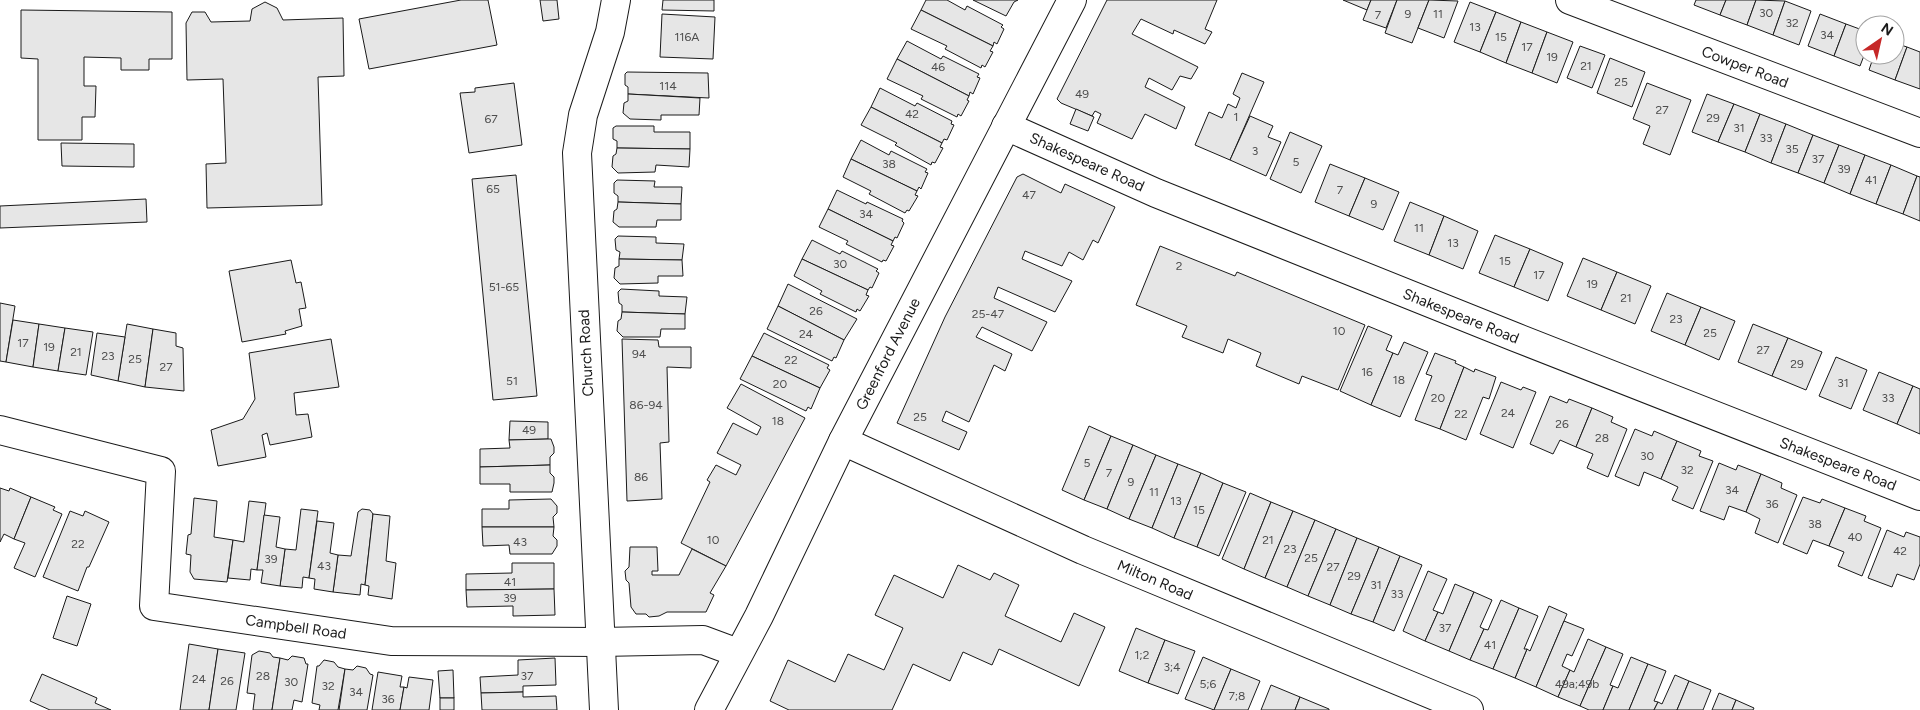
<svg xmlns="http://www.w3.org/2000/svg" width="1920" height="710" font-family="Figtree,sans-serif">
<rect width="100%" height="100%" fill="#fff"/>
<g fill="#e6e6e6" stroke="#1a1a1a">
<polygon points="461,0 488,0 497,45 369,69 359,19"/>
<polygon points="540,0 557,0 559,19 543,21"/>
<polygon points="663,0 714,0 714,11 662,10"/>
<polygon points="926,0 947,0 965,10 967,6 1003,25 1001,27 1004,29 997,44 994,42 993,46 921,10"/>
<polygon points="973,0 1018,0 1014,2 1006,16"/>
<polygon points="1107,0 1217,0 1205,29 1212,32 1205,44 1174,30 1173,34 1141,19 1132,34 1198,67 1191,79 1180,76 1172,90 1149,78 1145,87 1185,107 1176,129 1145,114 1132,139 1097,123 1101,114 1095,111 1092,116 1061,103 1057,99"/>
<polygon points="1343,0 1371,0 1367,10"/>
<polygon points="1371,0 1397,0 1386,28 1363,20"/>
<polygon points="1397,0 1429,0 1412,43 1385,33"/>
<polygon points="1429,0 1458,1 1444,38 1418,28"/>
<polygon points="1696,0 1726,0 1720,15 1694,5"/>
<polygon points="1726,0 1756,0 1747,25 1720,15"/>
<polygon points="1756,0 1785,1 1773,35 1747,25"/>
<polygon points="1785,1 1811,11 1799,45 1773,35"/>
<polygon points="265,2 277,8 283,20 343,18 344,76 318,77 322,205 207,208 206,164 226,163 223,79 187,80 186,23 192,12 205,12 211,22 250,21 252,9"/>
<polygon points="1470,2 1496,12 1480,52 1454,42"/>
<polygon points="21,10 172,12 172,59 149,59 149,70 121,70 121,58 84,57 84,86 96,86 95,117 82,117 82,140 38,140 38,59 21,58"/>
<polygon points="921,10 993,46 990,51 993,52 985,67 982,65 981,68 945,49 947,46 911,29"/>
<polygon points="1496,12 1521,22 1506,63 1480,52"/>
<polygon points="662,14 715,17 713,59 660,57"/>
<polygon points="1820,14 1846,24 1834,56 1808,46"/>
<polygon points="1521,22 1547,32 1532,73 1506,63"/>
<polygon points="1846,24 1865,31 1865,53 1860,66 1834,56"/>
<polygon points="1547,32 1573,42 1557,83 1532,73"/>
<polygon points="907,41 941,59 943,56 979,74 977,77 980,78 973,94 970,92 969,96 897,59"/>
<polygon points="1895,43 1907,47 1895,80 1869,70 1874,55 1895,55"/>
<polygon points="1580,46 1605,55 1592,88 1567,78"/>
<polygon points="1907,47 1920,52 1920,89 1895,80"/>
<polygon points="1610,58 1645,72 1632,107 1597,93"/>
<polygon points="897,59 969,96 967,100 969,101 961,116 958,114 957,117 921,99 923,96 887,79"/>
<polygon points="627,72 708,73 709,98 628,94 628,87 625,85 625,74"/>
<polygon points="1242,73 1264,82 1230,160 1195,145 1209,112 1222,118 1228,104 1236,108 1240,98 1233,94"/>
<polygon points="514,83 522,145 469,153 460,93 475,92 475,88"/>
<polygon points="1647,83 1691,100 1670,155 1643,144 1650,126 1633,119"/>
<polygon points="880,88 915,106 917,103 952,121 951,124 954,125 947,140 944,139 942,143 871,107"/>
<polygon points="628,94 700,98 699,115 661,115 661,120 630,119 623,113 624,103 628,101"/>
<polygon points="1707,94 1734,104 1718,142 1692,132"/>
<polygon points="1734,104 1760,114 1745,152 1718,142"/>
<polygon points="871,107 942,143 940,147 943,148 935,163 932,162 931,165 895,145 897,143 861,125"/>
<polygon points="1076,109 1094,117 1088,131 1070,124"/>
<polygon points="1760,114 1786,124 1771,163 1745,152"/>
<polygon points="1250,116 1273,126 1268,137 1281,142 1266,176 1230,160"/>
<polygon points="1786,124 1813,135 1798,173 1771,163"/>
<polygon points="616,126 654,126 654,132 690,132 690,149 617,148 617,141 613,139 613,128"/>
<polygon points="1290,132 1322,146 1301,193 1270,179"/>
<polygon points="1813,135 1839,145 1824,183 1798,173"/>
<polygon points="861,140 889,155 891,151 927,169 925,172 928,173 921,189 919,187 917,191 851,159"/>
<polygon points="61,143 134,144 134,167 62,166"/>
<polygon points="1839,145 1865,155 1850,194 1824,183"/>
<polygon points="617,148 690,149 689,167 656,165 655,172 618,173 612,167 613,156 616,154"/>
<polygon points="1865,155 1891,165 1876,204 1850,194"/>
<polygon points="851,159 917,191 915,195 918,196 909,211 907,210 905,213 869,194 871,191 843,177"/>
<polygon points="1330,164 1365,178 1349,216 1315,202"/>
<polygon points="1891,165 1917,176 1903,214 1876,204"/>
<polygon points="1023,174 1061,193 1065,184 1115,207 1098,243 1093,240 1083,260 1069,252 1062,266 1025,251 1022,259 1072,281 1055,312 998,287 994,298 1047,322 1032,351 982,327 976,337 1012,354 1005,371 994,365 969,422 946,411 942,421 967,432 959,450 897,423 945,317 1017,177"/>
<polygon points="516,175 537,396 493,400 472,179"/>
<polygon points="1917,176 1920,177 1920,221 1903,214"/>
<polygon points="1365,178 1399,192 1383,230 1349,216"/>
<polygon points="617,180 655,181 654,187 682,187 681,204 618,202 618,196 614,193 614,183"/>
<polygon points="837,190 866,204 867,202 903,219 902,221 904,223 897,238 895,237 893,241 828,209"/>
<polygon points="146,199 147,222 0,228 0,206"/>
<polygon points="618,202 681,204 681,220 657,220 656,227 619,227 613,222 614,211 617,209"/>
<polygon points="1410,202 1444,216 1429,255 1394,241"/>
<polygon points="828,209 893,241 891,245 894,246 886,261 883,260 882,262 846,244 848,241 819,227"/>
<polygon points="1444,216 1478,231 1463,269 1429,255"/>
<polygon points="1495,235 1530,249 1514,287 1479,273"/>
<polygon points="618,236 656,237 656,243 684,244 682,260 619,259 620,252 616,250 615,239"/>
<polygon points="812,240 840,254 842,251 878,269 876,271 879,273 872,288 870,287 868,290 802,259"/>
<polygon points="1160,246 1235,276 1237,272 1365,325 1338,390 1302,376 1299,384 1256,366 1261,353 1228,339 1223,353 1182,337 1187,326 1136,305"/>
<polygon points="1530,249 1563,263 1548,301 1514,287"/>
<polygon points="1583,258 1617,272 1601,310 1567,296"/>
<polygon points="619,259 682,260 683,276 658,276 658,283 620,284 614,278 615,268 619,266"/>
<polygon points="802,259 868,290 866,295 869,296 860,311 857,309 856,312 820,294 822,291 794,276"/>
<polygon points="291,260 296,283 301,282 306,308 299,309 302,326 285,331 286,334 242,342 229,271"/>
<polygon points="1617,272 1651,286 1635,324 1601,310"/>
<polygon points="788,284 857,319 844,340 778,306"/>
<polygon points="621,289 659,291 659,296 687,297 685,314 622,312 622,305 619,303 618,292"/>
<polygon points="1667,293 1701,307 1685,345 1651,331"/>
<polygon points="0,303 15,306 6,362 0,361"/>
<polygon points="778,306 844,340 836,358 834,357 832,361 767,329"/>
<polygon points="1701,307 1735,321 1719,360 1685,345"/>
<polygon points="622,312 685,314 685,329 661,329 660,337 623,337 617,331 618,321 621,319"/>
<polygon points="13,320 39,324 33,367 6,362"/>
<polygon points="39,324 65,328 58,371 33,367"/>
<polygon points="127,324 153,329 145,387 118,381"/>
<polygon points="1753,324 1788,338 1772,376 1738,362"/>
<polygon points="1368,326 1392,336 1386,350 1393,353 1371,405 1340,391"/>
<polygon points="65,328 93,332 86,375 58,371"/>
<polygon points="153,329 176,333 176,346 183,348 184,391 145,387"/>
<polygon points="97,333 125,337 118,381 91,375"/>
<polygon points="764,333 829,365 827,368 830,370 820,388 752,356"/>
<polygon points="1788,338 1822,352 1806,390 1772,376"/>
<polygon points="331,339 339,387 294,393 296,415 308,414 312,437 270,445 267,433 262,435 266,457 218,466 211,430 243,419 255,399 249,353"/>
<polygon points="622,339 658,340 659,347 691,347 691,368 667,367 669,442 660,443 662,499 627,501"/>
<polygon points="1404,342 1428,352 1400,417 1371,405 1393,353 1398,355"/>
<polygon points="1435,353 1456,361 1455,363 1464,367 1440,429 1415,420 1432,376 1426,374"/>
<polygon points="752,356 820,388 811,409 808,407 806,411 740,379"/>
<polygon points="1836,357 1867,370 1851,409 1819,396"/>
<polygon points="1464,367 1474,372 1475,369 1496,377 1489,399 1483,397 1466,440 1440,429"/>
<polygon points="1879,372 1913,386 1897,424 1863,410"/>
<polygon points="1501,382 1521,390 1523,387 1536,392 1513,448 1480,434"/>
<polygon points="741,384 805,418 726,566 681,543 710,482 707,480 716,465 736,475 741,465 717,453 733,423 757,435 761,427 727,408"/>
<polygon points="1913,386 1920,389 1920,434 1897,424"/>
<polygon points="1550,396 1567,403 1569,399 1592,408 1576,447 1560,440 1553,454 1530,444"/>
<polygon points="1592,408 1613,417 1611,422 1627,429 1608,477 1587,468 1593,454 1576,447"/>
<polygon points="510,421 548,422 548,439 509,440"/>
<polygon points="1089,426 1111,436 1084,500 1062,490"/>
<polygon points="1635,429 1652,436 1654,431 1677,441 1661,479 1644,472 1639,486 1615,476"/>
<polygon points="1111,436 1133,445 1107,509 1084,500"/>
<polygon points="548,439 551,439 554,447 554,453 550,457 550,465 480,467 480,449 510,448 509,440"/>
<polygon points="1677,441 1701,451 1699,456 1713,461 1693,509 1672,500 1678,487 1661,479"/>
<polygon points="1133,445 1156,455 1129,519 1107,509"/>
<polygon points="1156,455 1178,464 1152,528 1129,519"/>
<polygon points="1719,463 1736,470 1738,465 1761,474 1746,512 1729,506 1724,520 1700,511"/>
<polygon points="1178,464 1201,473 1174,538 1152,528"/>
<polygon points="550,465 550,473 554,477 554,483 552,492 510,492 510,484 480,484 480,467"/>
<polygon points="1201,473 1223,483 1197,547 1174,538"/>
<polygon points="1761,474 1782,483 1781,488 1797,495 1778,543 1755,533 1760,519 1746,512"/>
<polygon points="1223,483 1246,492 1219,556 1197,547"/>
<polygon points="0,488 9,491 10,488 31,497 14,539 4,534 0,542"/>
<polygon points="1250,493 1271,502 1244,569 1222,559"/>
<polygon points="31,497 55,507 53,510 62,514 35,577 14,568 25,543 14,539"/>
<polygon points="1803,497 1820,503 1822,499 1845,508 1829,546 1813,540 1807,554 1783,544"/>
<polygon points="194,498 217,501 214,537 233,540 227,582 194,579 190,572 191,555 186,554 188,535 191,534"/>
<polygon points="551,499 557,506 557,513 553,517 554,527 482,527 482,509 509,509 509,500"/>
<polygon points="249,501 266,503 257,570 251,569 250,580 228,578 233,540 244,542"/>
<polygon points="1271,502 1293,511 1265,578 1244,569"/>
<polygon points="1845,508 1866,516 1864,521 1881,528 1862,576 1838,566 1844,552 1829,546"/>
<polygon points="301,509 318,511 309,578 303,577 302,588 280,586 285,549 296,550"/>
<polygon points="362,509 370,510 373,514 365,585 361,584 360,595 333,592 338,555 351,556 358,512"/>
<polygon points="70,511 83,516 85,511 109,522 89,567 87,567 78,591 43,577"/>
<polygon points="1293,511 1315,520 1287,587 1265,578"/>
<polygon points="373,514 390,516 386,561 396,563 392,599 368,595 369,586 365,585"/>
<polygon points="264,515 280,517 276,547 285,549 280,586 261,583 263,570 257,570"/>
<polygon points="1315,520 1336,529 1308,596 1287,587"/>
<polygon points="317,521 334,523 330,553 338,555 333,592 314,589 315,579 309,578"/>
<polygon points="482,527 554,527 553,536 557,540 557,546 552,554 510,554 509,545 483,546"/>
<polygon points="1336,529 1357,538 1330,605 1308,596"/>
<polygon points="1887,530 1904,537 1906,532 1920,537 1920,564 1914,580 1897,574 1892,587 1868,578"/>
<polygon points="1357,538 1379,547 1351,614 1330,605"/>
<polygon points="630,547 657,547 658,571 652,571 652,575 679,575 692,549 726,566 710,593 714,595 706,612 667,612 659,616 649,617 646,614 636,614 631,607 629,583 626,580 625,571 629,567"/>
<polygon points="1379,547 1400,556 1373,622 1351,614"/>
<polygon points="1400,556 1422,565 1394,631 1373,622"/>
<polygon points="512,563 554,563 554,589 466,590 466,574 512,573"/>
<polygon points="958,565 990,580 994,573 1019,585 1005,616 1061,642 1074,613 1105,627 1079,686 999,649 992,665 963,652 950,681 913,664 892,710 789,710 770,701 788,660 835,682 848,654 884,670 903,628 875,615 894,575 943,598"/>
<polygon points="1428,571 1447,579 1433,610 1438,612 1425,641 1403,631"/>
<polygon points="1455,584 1474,592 1449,651 1425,641 1438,612 1443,614"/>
<polygon points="554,589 555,615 513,616 513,606 467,607 466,590"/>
<polygon points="1474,592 1492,600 1480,627 1484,629 1470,660 1449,651"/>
<polygon points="67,596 91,604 77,646 53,638"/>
<polygon points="1501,600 1519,608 1493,669 1470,660 1484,629 1488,630"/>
<polygon points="1549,606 1567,614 1536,687 1515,678 1527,649 1530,651"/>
<polygon points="1519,608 1538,616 1524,649 1527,649 1515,678 1493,669"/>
<polygon points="1564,621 1584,629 1572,656 1567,654 1562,666 1570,670 1558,697 1536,687"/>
<polygon points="1136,628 1165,640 1148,683 1119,671"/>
<polygon points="1588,639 1606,647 1580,706 1558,697 1570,670 1574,672"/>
<polygon points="1165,640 1195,651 1178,694 1148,683"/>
<polygon points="189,644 218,649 209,710 180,710"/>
<polygon points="1606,647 1623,654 1610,685 1613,686 1603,710 1589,710 1580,706"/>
<polygon points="218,649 245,653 236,710 209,710"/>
<polygon points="259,651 270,653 273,657 280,658 272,710 253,710 255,694 247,693 252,655"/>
<polygon points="292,656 304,658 306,664 308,664 302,702 294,700 292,710 272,710 280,658 288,660"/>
<polygon points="1203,657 1231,669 1214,710 1185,699"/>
<polygon points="1631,657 1648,664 1629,710 1603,710 1613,686 1618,688"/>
<polygon points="555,658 556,685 523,686 523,692 481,693 480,677 518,675 518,660"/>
<polygon points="324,660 334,662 338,667 345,669 338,710 319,710 320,705 312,703 317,666 319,666"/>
<polygon points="1648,664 1666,671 1654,701 1658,702 1654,710 1629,710"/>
<polygon points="357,666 366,668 370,674 373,675 367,710 339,710 345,669 353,670"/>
<polygon points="1231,669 1260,681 1248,710 1214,710"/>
<polygon points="453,670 454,698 440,698 438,671"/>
<polygon points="378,672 402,676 400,687 404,687 400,710 372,710"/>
<polygon points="42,674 97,698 95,703 111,710 50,710 30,701"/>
<polygon points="1675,675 1689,681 1677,710 1654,710 1658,702 1662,704"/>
<polygon points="409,677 433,680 429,710 400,710 404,687 407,688"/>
<polygon points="1689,681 1711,690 1703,710 1677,710"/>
<polygon points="1271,685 1300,697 1295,710 1261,710"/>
<polygon points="523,692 523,697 556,696 557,710 482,710 481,693"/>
<polygon points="1719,693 1736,700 1732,710 1712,710"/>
<polygon points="1300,697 1329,709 1329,710 1295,710"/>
<rect x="440" y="698" width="14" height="12"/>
<polygon points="1736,700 1754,708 1753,710 1732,710"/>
</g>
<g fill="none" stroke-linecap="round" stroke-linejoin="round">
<g stroke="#1a1a1a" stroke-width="30">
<g id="minor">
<polyline points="1570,0 1920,133"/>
<polyline points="1006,126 1156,193 1515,337 1920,496"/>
<polyline points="0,430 161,471 154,606 391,641 600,642 703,640 738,653"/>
<polyline points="843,441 1083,550 1469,710"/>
<polyline points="604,710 577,153 583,115 610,32 616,0"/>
<polyline points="709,710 759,616 843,441 1072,0"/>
</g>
</g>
<use href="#minor" stroke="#fff" stroke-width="28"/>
</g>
<g text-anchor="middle" stroke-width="4" stroke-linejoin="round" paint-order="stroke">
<g font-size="12" fill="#4d4d4d">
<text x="1766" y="17">30</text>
<text x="1408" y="18">9</text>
<text x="1438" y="18">11</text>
<text x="1378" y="19">7</text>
<text x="1792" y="27">32</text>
<text x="1475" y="31">13</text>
<text x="1827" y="39">34</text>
<text x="687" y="41">116A</text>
<text x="1501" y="41">15</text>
<text x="1527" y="51">17</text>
<text x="1552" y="61">19</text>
<text x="1586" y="70">21</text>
<text x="938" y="71">46</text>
<text x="1621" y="86">25</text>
<text x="668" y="90">114</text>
<text x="1082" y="98">49</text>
<text x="1662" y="114">27</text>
<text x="912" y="118">42</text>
<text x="1236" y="121">1</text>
<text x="1713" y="122">29</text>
<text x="491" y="123">67</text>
<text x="1739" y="132">31</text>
<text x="1766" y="142">33</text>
<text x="1792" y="153">35</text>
<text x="1255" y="155">3</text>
<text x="1818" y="163">37</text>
<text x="1296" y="166">5</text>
<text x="889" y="168">38</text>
<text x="1844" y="173">39</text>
<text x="1871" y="184">41</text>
<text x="493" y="193">65</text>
<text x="1340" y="194">7</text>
<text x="1029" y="199">47</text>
<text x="1374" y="208">9</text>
<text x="866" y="218">34</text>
<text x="1419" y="232">11</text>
<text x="1453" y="247">13</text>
<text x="1505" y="265">15</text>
<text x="840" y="268">30</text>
<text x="1179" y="270">2</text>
<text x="1539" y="279">17</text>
<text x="1592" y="288">19</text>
<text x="504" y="291">51-65</text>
<text x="1626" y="302">21</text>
<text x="816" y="315">26</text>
<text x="988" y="318">25-47</text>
<text x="1676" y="323">23</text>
<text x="1339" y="335">10</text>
<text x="1710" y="337">25</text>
<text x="806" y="338">24</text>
<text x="23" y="347">17</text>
<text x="49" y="351">19</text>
<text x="1763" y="354">27</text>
<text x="76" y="356">21</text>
<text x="639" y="358">94</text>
<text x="108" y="360">23</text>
<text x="135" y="363">25</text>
<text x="791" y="364">22</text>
<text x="1797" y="368">29</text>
<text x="166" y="371">27</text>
<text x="1367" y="376">16</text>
<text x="1399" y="384">18</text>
<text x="512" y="385">51</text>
<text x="1843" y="387">31</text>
<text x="780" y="388">20</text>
<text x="1438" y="402">20</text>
<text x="1888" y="402">33</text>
<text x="646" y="409">86-94</text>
<text x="1508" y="417">24</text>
<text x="1461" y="418">22</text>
<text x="920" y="421">25</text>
<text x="778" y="425">18</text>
<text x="1562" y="428">26</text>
<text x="529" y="434">49</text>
<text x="1602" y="442">28</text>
<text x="1647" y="460">30</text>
<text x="1087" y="467">5</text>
<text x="1687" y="474">32</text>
<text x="1109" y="477">7</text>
<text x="641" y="481">86</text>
<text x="1131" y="486">9</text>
<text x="1732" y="494">34</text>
<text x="1154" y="496">11</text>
<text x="1176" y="505">13</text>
<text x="1772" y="508">36</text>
<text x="1199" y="514">15</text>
<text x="1815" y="528">38</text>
<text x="1855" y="541">40</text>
<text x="713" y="544">10</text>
<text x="1268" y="544">21</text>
<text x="520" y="546">43</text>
<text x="78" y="548">22</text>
<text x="1290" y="553">23</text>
<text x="1900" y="555">42</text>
<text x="1311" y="562">25</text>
<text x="271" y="563">39</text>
<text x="324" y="570">43</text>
<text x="1333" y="571">27</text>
<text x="1354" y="580">29</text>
<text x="510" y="586">41</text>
<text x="1376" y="589">31</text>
<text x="1397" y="598">33</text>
<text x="510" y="602">39</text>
<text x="1445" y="632">37</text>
<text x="1490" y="649">41</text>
<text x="1142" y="659">1;2</text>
<text x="1172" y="671">3;4</text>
<text x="263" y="680">28</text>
<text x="527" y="680">37</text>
<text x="199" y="683">24</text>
<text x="227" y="685">26</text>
<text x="291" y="686">30</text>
<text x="1208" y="688">5;6</text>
<text x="1577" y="688">49a;49b</text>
<text x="328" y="690">32</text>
<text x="356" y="696">34</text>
<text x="1237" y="700">7;8</text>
<text x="388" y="703">36</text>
</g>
<g font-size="15" fill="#1a1a1a" stroke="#fff">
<text transform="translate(1745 67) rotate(21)" y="5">Cowper Road</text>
<text transform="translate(1087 162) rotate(24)" y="5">Shakespeare Road</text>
<text transform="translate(1461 316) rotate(22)" y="5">Shakespeare Road</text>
<text transform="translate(586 353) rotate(-93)" y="5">Church Road</text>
<text transform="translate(888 354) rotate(-63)" y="5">Greenford Avenue</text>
<text transform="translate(1838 464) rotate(21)" y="5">Shakespeare Road</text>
<text transform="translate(1155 580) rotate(23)" y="5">Milton Road</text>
<text transform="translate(296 627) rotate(8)" y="5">Campbell Road</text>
</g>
</g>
<g transform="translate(1880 40) rotate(34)"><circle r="24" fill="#ffffff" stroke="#a3a3a3"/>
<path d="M0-4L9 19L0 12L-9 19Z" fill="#c62828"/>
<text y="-8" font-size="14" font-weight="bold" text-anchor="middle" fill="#1a1a1a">N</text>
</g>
</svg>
